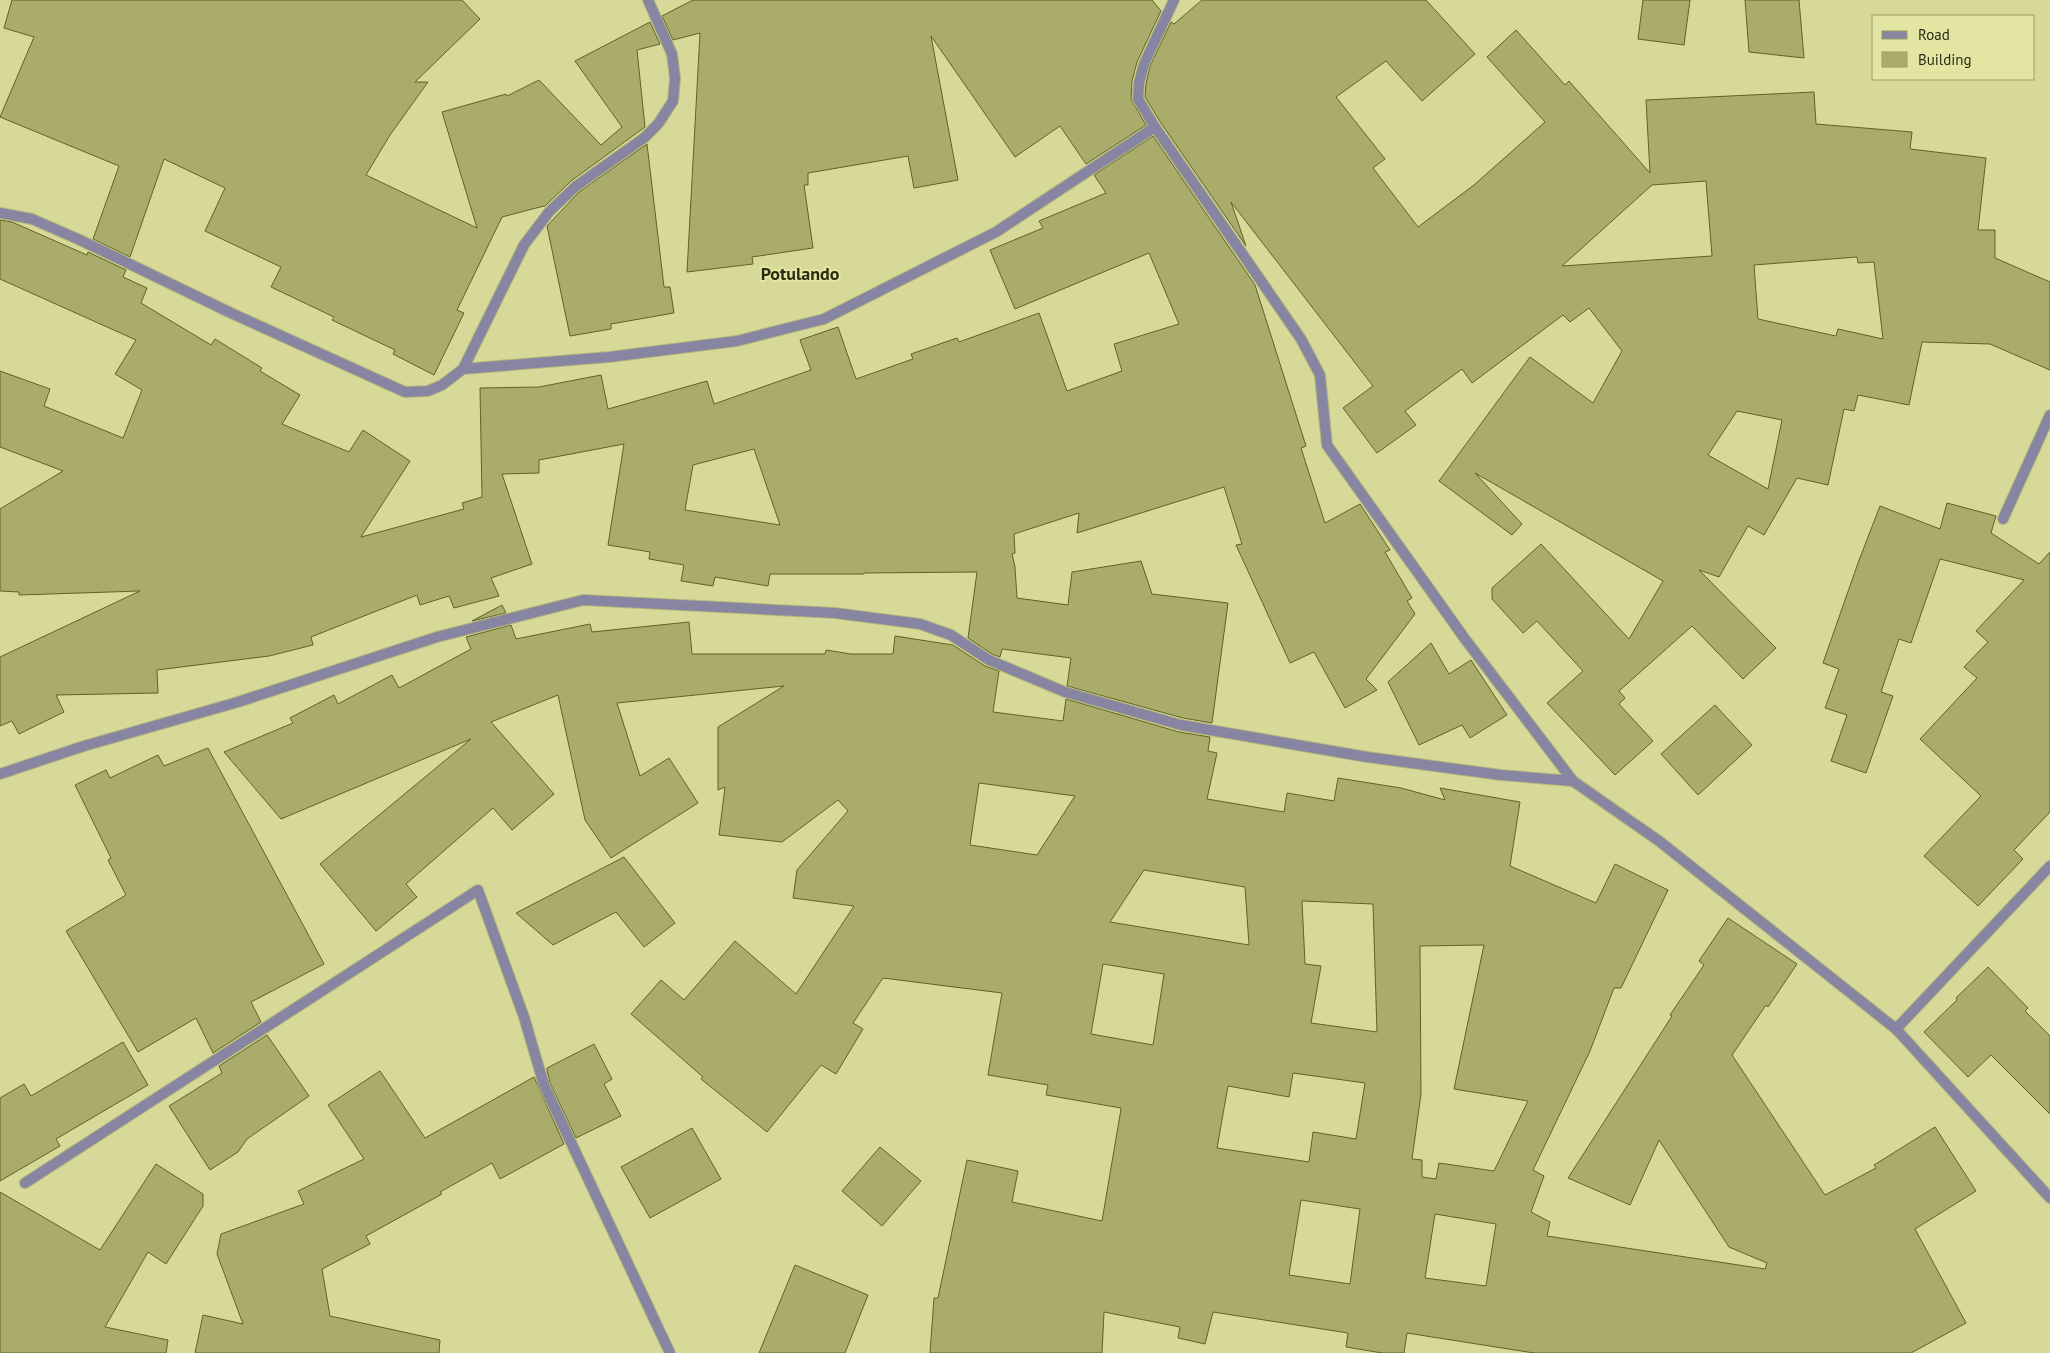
<svg xmlns="http://www.w3.org/2000/svg" width="2050" height="1353" font-family="'PT Sans',sans-serif">
<rect width="100%" height="100%" fill="#d6d997"/>
<g fill="#aaac6c" stroke="#626323" fill-rule="evenodd">
<polygon points="12,0 462,0 480,19 415,82 428,82 390,135 366,175 477,228 442,112 506,94 507,96 539,80 601,145 622,127 575,61 650,22 660,44 637,50 645,127 571,181 544,207 544,206 502,217 457,310 464,313 434,375 393,354 395,350 332,320 334,317 271,287 281,267 205,231 225,188 164,159 130,257 93,239 119,166 0,117 34,37 4,28"/>
<polygon points="693,0 1152,0 1161,11 1137,62 1132,81 1131,99 1146,125 1086,164 1060,126 1015,157 931,36 958,180 914,188 908,156 808,173 808,185 804,185 813,248 752,257 753,264 687,272 700,33 673,40 662,16"/>
<path d="M1202,0h224l49,54 -53,47 -36,-40 -50,36 49,62 -12,9 45,59 56,-42 71,-63 -58,-65 29,-27 49,55 4,-4 81,92 -4,-73 168,-8 2,32 96,8 -2,17 76,9 -8,72h17v28l55,24v88l-60,-26 -68,-2 -13,63 -51,-10 -4,16 -10,-2 -16,76 -31,-7 -33,57 -16,-9 -29,51 -20,-7 77,78 -33,31 -51,-53 -73,65 6,7 -6,6 34,37 -38,34 -68,-72 36,-32 -46,-50 -14,12 -31,-34v-11l49,-44 88,95 34,-58 -188,-108 47,51 -10,11 -73,-54 91,-124 63,46 29,-52 -33,-43 -19,14 -7,-7 -91,68 -10,-14 -57,42 11,14 -39,28 -34,-45 30,-22 -142,-184 15,44 -85,-123 -16,-26 1,-13 4,-18 21,-44 3,2zM1706,181l6,75 -150,10 90,-81zM1857,257l1,6 16,-1 9,77 -45,-10 -2,7 -78,-17 -4,-54zM1737,411l45,9 -14,69 -60,-34z"/>
<polygon points="1643,0 1690,0 1684,45 1638,39"/>
<polygon points="1745,0 1799,0 1804,58 1749,52"/>
<path d="M1153,136l102,149 51,161 -5,2 24,75 35,-19 30,46 -5,2 27,46 -5,3 8,13 -49,65 11,11 -32,18 -31,-56 -24,11 -54,-118 6,-1 -18,-57 -147,46 2,-20 -65,21 1,19 -3,1 3,13 2,31 51,7 4,-33 69,-11 11,33 76,9 -16,120 -29,-5 -116,-32 4,-28 -69,-9 -2,8 -8,-3 -24,-16 9,-66 -113,1v1h-94l-2,12 -53,-9 -2,9 -32,-5 3,-16 -35,-6 1,-7 -42,-7 16,-101 -85,16v13l-37,1 30,90 -41,14 8,18 -45,12 -5,-12 -29,9 -3,-10 -106,42 2,8 -44,11 -112,14 1,23 -102,2 8,17 -45,22 -7,-13 -12,5v-69l140,-66 -121,4v-3l-19,-1v-82l63,-38 -63,-24v-76l50,18 -6,17 79,32 19,-48 -27,-16 21,-34 -136,-61v-59l12,2 75,33 1,-3 38,18 -3,7 24,11 -6,15 70,42 4,-6 47,29 -2,3 40,24 -18,29 67,28 14,-22 47,31 -49,76 103,-28 -2,-6 20,-6 -2,-109 59,-1 62,-12 7,34 99,-28 7,23 97,-34 -11,-30 38,-13 18,52 57,-20 -2,-5 46,-16 2,4 80,-29 28,78 55,-20 -8,-27 65,-20 -30,-71 -134,56 -25,-59 53,-22 -4,-7 67,-28 -12,-18zM754,449l26,76 -95,-15 8,-45z"/>
<polygon points="647,144 664,287 670,287 674,313 611,324 611,329 570,336 547,226 579,192"/>
<polygon points="1947,503 1996,516 1991,533 2039,564 2050,552 2050,812 2014,850 2023,859 1978,906 1924,856 1981,796 1920,739 1977,678 1964,667 1988,642 1976,631 2024,580 1940,559 1911,643 1899,639 1881,692 1893,696 1866,773 1831,761 1847,715 1825,708 1839,669 1823,663 1858,563 1880,506 1940,529"/>
<polygon points="502,605 506,613 472,621"/>
<path d="M689,622l3,32h133l1,-4 25,4h42l2,-18 58,9 32,21 14,5 -6,41 70,9 3,-22 113,33 31,5 -2,14 9,2 -10,46 77,13 3,-19 47,8 4,-23 63,10 44,12 -5,-12 80,14 -10,64 86,37 19,-39 53,26 -47,98h-7l-24,63 -57,119 11,6 -13,36 19,10 -3,14 218,33 2,-6 -38,-16 -70,-107 -29,65 -62,-27 104,-162 -2,-1 34,-50 -5,-4 29,-43 69,46 -29,43 -2,-2 -34,50 93,140 51,-27 -2,-3 61,-38 41,64 -61,38 51,94 -55,30h-377l-127,-20 -3,20h-22l-36,-6 2,-14 -135,-21 -8,32 -27,-6 2,-11 -76,-15 -2,41h-172l4,-55h4l29,-138 51,11 -6,31 90,19 19,-112v-1l-75,-13 2,-10 -60,-10 14,-82 -119,-15 -30,45 10,6 -27,45 -15,-9 -54,67 -66,-53 2,-2 -72,-63 30,-34 23,20 51,-59 61,53 58,-88 -61,-8 4,-28 51,-59 -10,-11 -56,42 -63,-7 6,-48 -7,3v-63l66,-41 -167,17 23,73 29,-18 29,45 -87,55 -26,-38 -27,-125 -67,27 63,72 -42,36 -19,-22 -87,76 11,13 -41,34 -56,-67 151,-125 -190,80 -57,-67 69,-29 -3,-5 44,-23 4,9 54,-29 7,13 72,-39 -5,-12 45,-12 5,14 74,-15 2,8zM979,783l96,13 -38,59 -67,-10zM1144,870l101,17 4,58 -139,-23zM1302,901l71,3 4,128 -66,-9 10,-57 -16,-2zM1484,945l-30,144 74,12 -34,70 -55,-8 -3,16 -14,-2v-17l-10,-1 9,-65 -1,-148zM1103,964l61,10 -11,71 -62,-11zM1293,1073l72,10 -9,56 -43,-7 -4,30 -92,-14 11,-62 61,11zM1301,1200l59,9 -10,75 -61,-9zM1435,1214l61,10 -10,62 -61,-8z"/>
<polygon points="1431,643 1449,674 1471,660 1507,715 1470,738 1462,725 1419,745 1388,682"/>
<polygon points="1715,705 1752,745 1698,795 1661,754"/>
<polygon points="208,748 324,964 251,1002 261,1022 213,1053 196,1018 138,1052 66,931 126,895 108,860 111,858 75,785 106,770 110,778 158,755 164,766"/>
<polygon points="624,857 675,923 644,947 616,912 553,945 516,913"/>
<polygon points="1988,967 2028,1008 2025,1011 2050,1036 2050,1114 1991,1055 1968,1077 1924,1032 1957,1000 1956,998"/>
<polygon points="267,1035 309,1096 247,1139 238,1152 210,1170 169,1106 222,1073 219,1066"/>
<polygon points="123,1042 148,1085 56,1139 60,1146 0,1181 0,1098 24,1084 31,1096"/>
<polygon points="594,1044 612,1079 604,1084 621,1116 576,1138 550,1083 547,1070 547,1068"/>
<polygon points="380,1071 425,1138 534,1077 564,1144 500,1179 492,1163 440,1192 442,1194 366,1236 370,1244 322,1269 330,1316 440,1340 439,1353 195,1353 203,1315 243,1324 217,1254 221,1234 304,1204 298,1191 364,1159 328,1105"/>
<polygon points="692,1128 721,1179 650,1218 621,1167"/>
<polygon points="880,1147 921,1181 882,1226 842,1191"/>
<polygon points="156,1164 203,1194 203,1206 166,1264 148,1252 105,1327 168,1340 166,1353 0,1353 0,1192 100,1250"/>
<polygon points="795,1265 868,1295 845,1353 759,1353"/>
</g>
<g fill="none" stroke-linecap="round" stroke-linejoin="round">
<g stroke="#b4b67c" stroke-width="12">
<g id="minor">
<polyline points="1174,0 1144,64 1139,83 1138,99 1155,127 1301,339 1320,375 1327,445 1465,639 1573,781"/>
<polyline points="0,213 32,219 80,240 231,313 405,392 428,391 442,385 463,369 524,245 549,212 575,187 644,138 658,124 673,101 675,78 672,54 648,0"/>
<polyline points="463,369 609,357 737,341 824,319 996,232 1155,127"/>
<polyline points="2003,519 2050,415"/>
<polyline points="0,774 84,746 238,702 437,637 583,600 835,613 920,624 951,635 989,660 1065,692 1181,725 1367,757 1501,775 1573,781 1659,841 1896,1029 2050,1198"/>
<polyline points="1896,1029 2050,866"/>
<polyline points="25,1183 478,890 524,1017 544,1085 670,1353"/>
</g>
</g>
<use href="#minor" stroke="#8885a2" stroke-width="10"/>
</g>
<g text-anchor="middle" stroke-width="4" stroke-linejoin="round" paint-order="stroke">
<g font-size="18" font-weight="bold" fill="#2c2c12" stroke="#e3e6a3">
<text x="800" y="280">Potulando</text>
</g>
</g>
<rect x="1872" y="15" width="162" height="65" fill="#e3e6a3" stroke="#9a9c69"/>
<rect x="1882" y="31" width="25" height="8" fill="#8885a2" stroke="#9a9c69"/>
<text x="1918" y="40" font-size="15" fill="#2c2c12">Road</text>
<rect x="1882" y="52" width="25" height="15" fill="#aaac6c" stroke="#9a9c69"/>
<text x="1918" y="65" font-size="15" fill="#2c2c12">Building</text>
</svg>
